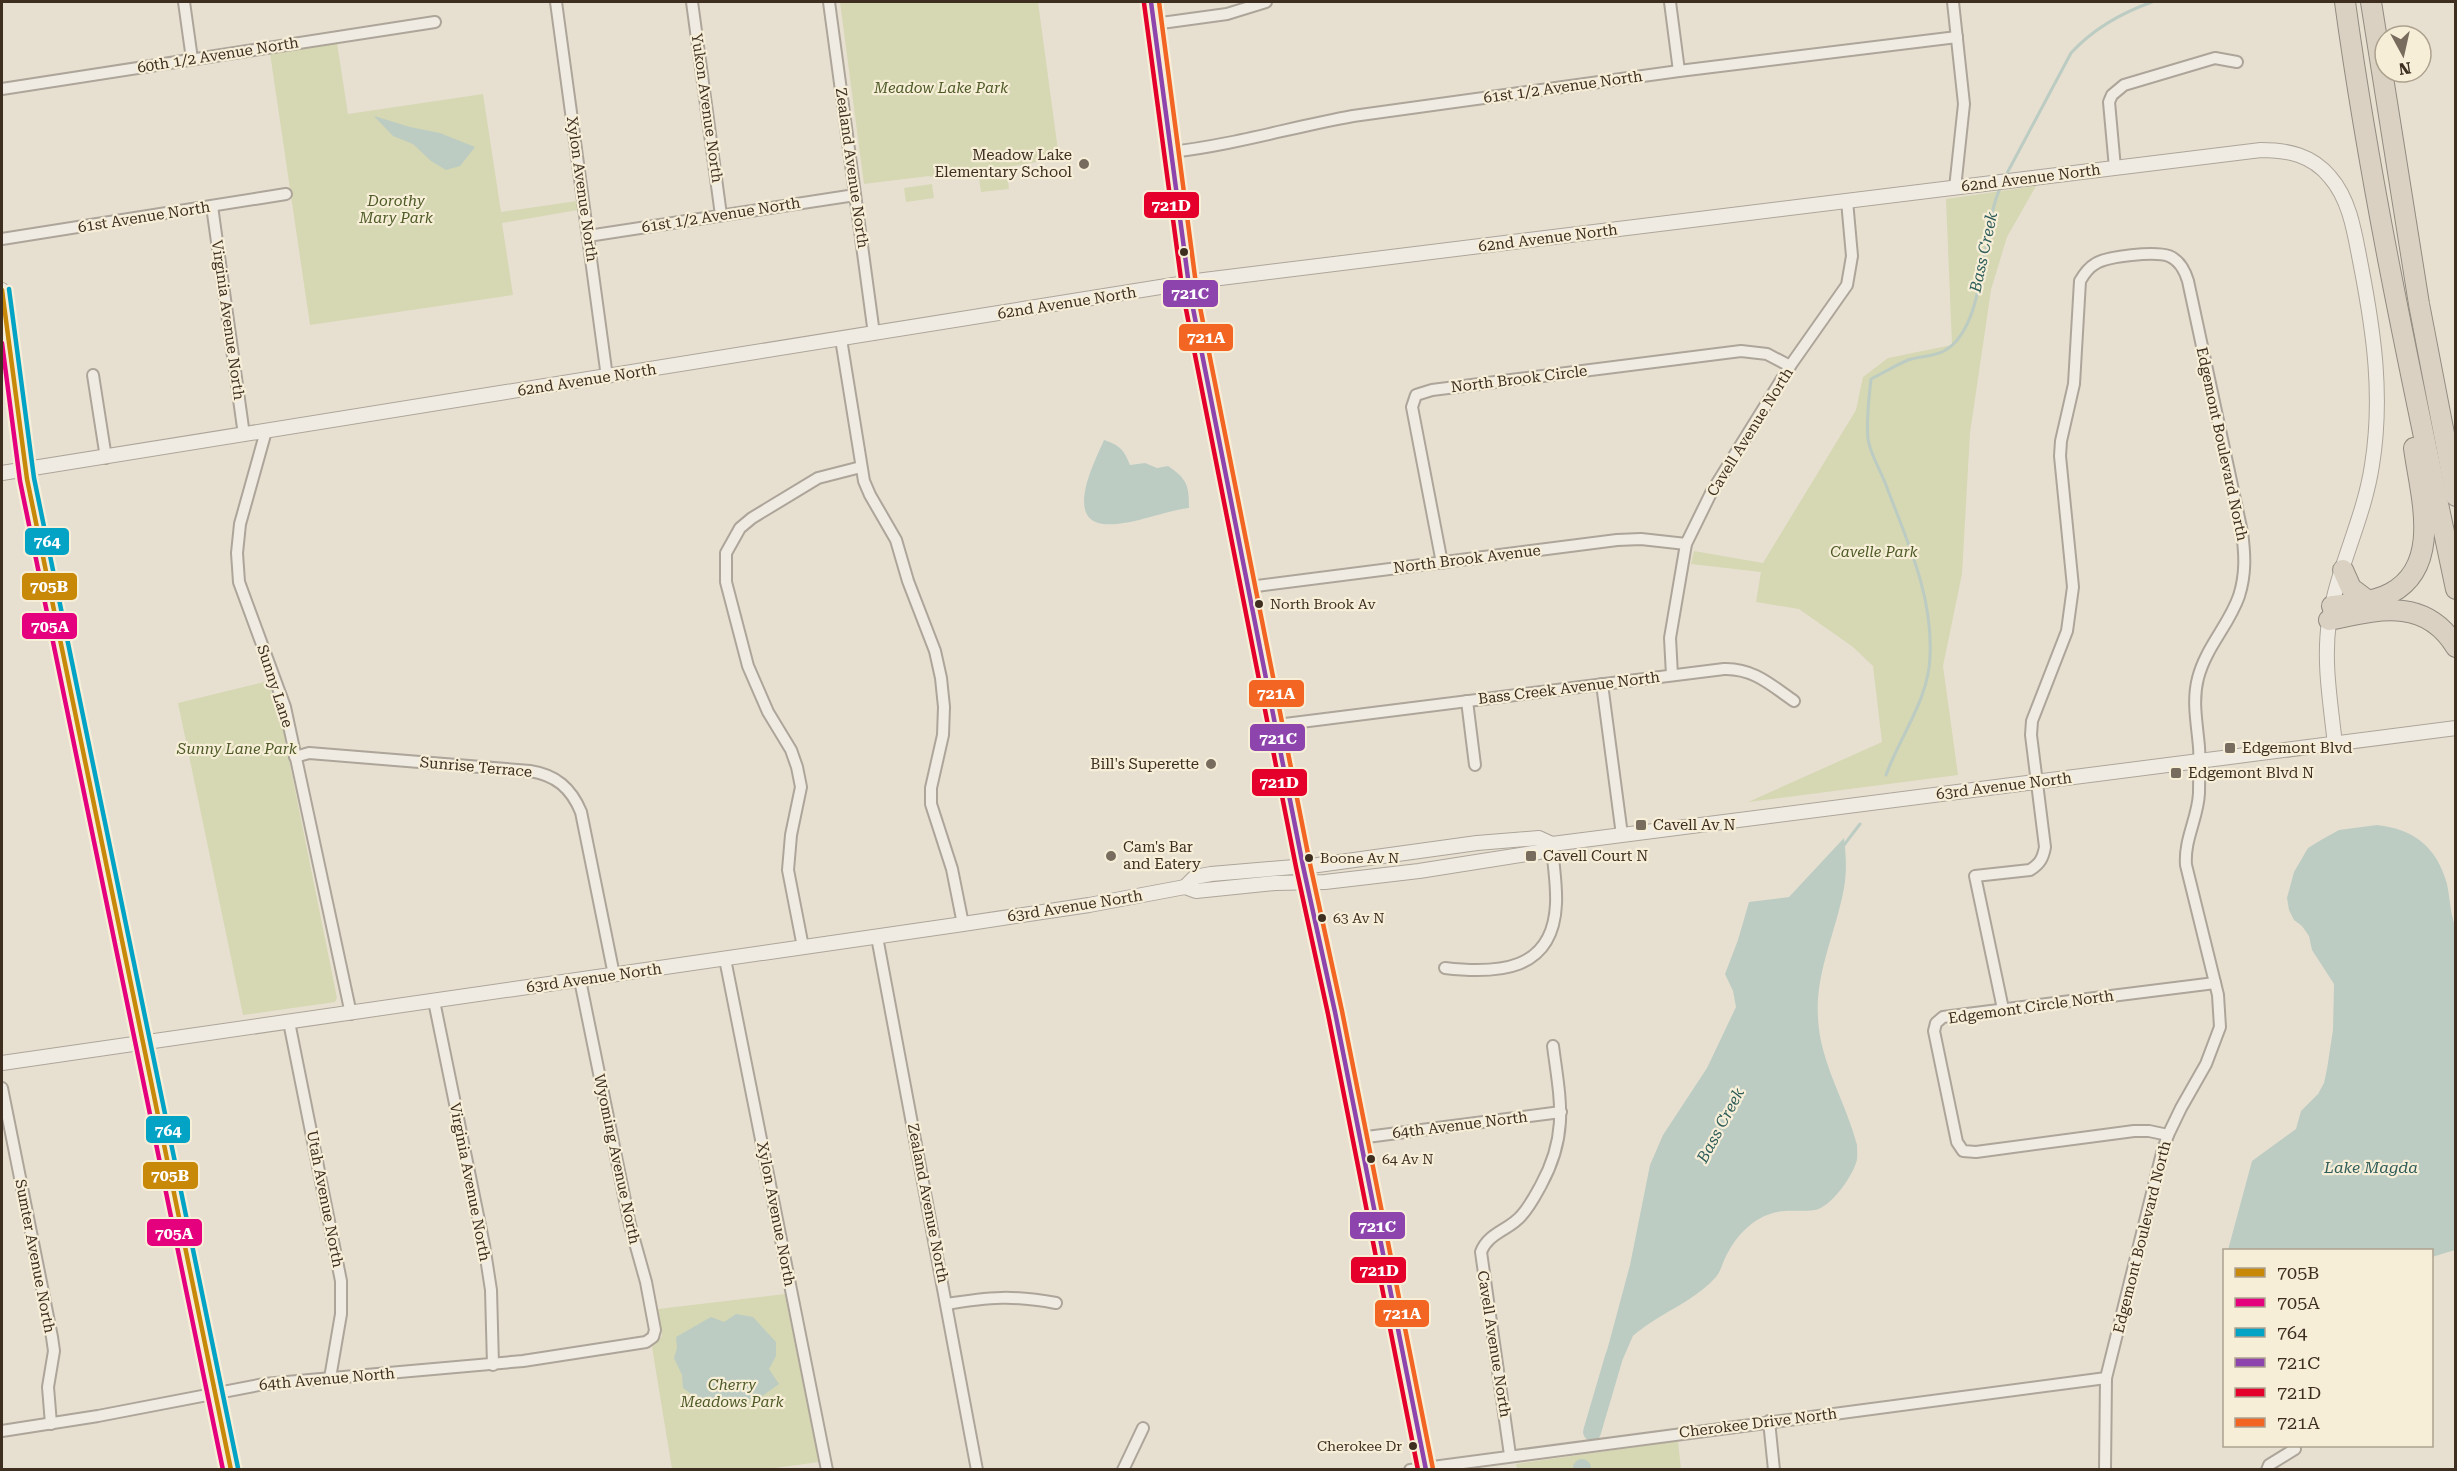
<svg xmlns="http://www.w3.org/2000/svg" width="2457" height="1471" font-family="'Roboto Serif',serif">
<rect width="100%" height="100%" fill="#e7e0d1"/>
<g fill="#d6d7b3">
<polygon points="840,2 1038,2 1059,158 992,170 991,167 930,177 929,176 864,184"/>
<polygon points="337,43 348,114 483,94 501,212 577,201 578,210 502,223 513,295 310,325 270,53"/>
<polygon points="1007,174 1009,189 981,192 979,178"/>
<polygon points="932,184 934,198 906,202 904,188"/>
<polygon points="2036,186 2007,237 1991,290 1970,433 1962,574 1943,666 1958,775 1748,802 1882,742 1873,666 1853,647 1799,609 1756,602 1761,572 1691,564 1694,551 1763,563 1856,410 1863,377 1888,358 1952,345 1946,199"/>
<polygon points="268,681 283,730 337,998 335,1002 243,1015 178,703"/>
<polygon points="785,1294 819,1462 761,1470 672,1469 652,1347 662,1336 658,1309"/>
<polygon points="1678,1441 1681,1469 1517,1469 1516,1464"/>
</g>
<g fill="#bcccc2">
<polygon points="374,116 410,127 440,133 475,147 460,166 446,170 431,161 413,144 393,136"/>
<path d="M1104,440c16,5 20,10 26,25l15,-2 12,5 11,-2c19,13 21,19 21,42 -26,3 -61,19 -86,16 -39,-5 -7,-65 1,-84z"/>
<path d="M2377,825c37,4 60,22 70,59 3,14 3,28 8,42v324l-23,7v-7h-204l24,-89 44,-32 5,-18 17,-17 6,-11 3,-14 6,-39 1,-46 -22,-34 -3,-14 -7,-10 -8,-6 -5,-10 -2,-12 7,-26 14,-24 13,-8 18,-10z"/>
<path d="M1844,838c2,17 3,33 0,50 -8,44 -29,85 -26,130 2,45 28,84 39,127 0,6 1,13 -1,18 -5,15 -25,44 -41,47 -24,3 -34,-4 -58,10 -15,10 -24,22 -32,38 -3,7 -5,15 -10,20 -31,33 -72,38 -101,79l-9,1 25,-93 20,-100 13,-30 44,-67 29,-61 -3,-16 -8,-17 13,-34 11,-38 40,-5z"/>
<polygon points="736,1314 753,1317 776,1342 776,1356 769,1369 779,1384 761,1397 728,1403 698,1399 683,1388 682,1375 674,1358 677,1348 676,1337 711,1317 724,1322"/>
</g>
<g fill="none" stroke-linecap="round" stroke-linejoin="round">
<g stroke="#bcccc2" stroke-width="3">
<path d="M2005,177l66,-124c23,-25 50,-40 81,-51"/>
<path d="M1886,775c14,-39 43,-76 44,-119 3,-61 -23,-115 -44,-171 -5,-14 -16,-31 -18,-46 -2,-20 1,-41 3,-60 12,-6 25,-14 37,-19 11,-4 25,-3 36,-9 44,-24 36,-122 57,-165"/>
<polyline points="1844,845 1860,824"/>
</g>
<g stroke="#bcccc2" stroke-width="18">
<polyline points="1592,1432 1614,1357 1624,1334"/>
<polyline points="1582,1470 1582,1468"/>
</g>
<g stroke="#ada599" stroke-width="14">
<g id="minor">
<polyline points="184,2 192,59"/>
<polyline points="556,2 607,377"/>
<polyline points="692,2 721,215"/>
<polyline points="829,2 874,334"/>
<polyline points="1670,2 1679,71"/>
<polyline points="1953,2 1964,104 1955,188"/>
<polyline points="1154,24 1227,14 1266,2"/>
<polyline points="2,89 435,22"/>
<path d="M1171,152c62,-7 121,-25 182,-36l326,-45 278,-34"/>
<polyline points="2115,168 2109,102 2112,95 2124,85 2215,58 2237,62"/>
<polyline points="212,206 244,435"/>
<polyline points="588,236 855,195"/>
<polyline points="2,239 286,194"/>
<polyline points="841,339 864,481 870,495 896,540 908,581 935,651 941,678 944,707 943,735 931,788 931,804 952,869 963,924"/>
<polyline points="93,375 106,458"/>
<polyline points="266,431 240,524 237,553 239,582 285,707 351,1014"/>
<polyline points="1442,563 1412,407 1416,395 1432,390 1741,351 1767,354 1790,366"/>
<polyline points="1249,587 1617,540 1641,539 1686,544"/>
<polyline points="1672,675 1670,638 1686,544 1711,493 1790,366 1847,285 1852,256 1847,201"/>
<polyline points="1602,684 1622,835"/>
<polyline points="1467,701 1475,765"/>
<path d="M1277,725l447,-56c29,-1 47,16 70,32"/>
<path d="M295,757l14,-4 221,18c26,4 41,17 51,41l33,163"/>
<polyline points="877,937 977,1470"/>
<polyline points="803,947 788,870 791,835 801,787 797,767 791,750 768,712 748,666 726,582 726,553 740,528 752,518 818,478 861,467"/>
<polyline points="725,959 827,1470"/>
<path d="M1445,968c52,6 108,4 111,-64 1,-20 -3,-40 -4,-60"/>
<polyline points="434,1001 484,1245 491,1290 493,1365"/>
<path d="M2003,1009l-28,-133 55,-6c10,-6 13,-12 15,-23l-14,-112 1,-14 35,-90 6,-44 -13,-131 1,-15 13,-57 6,-103c4,-7 8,-13 15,-17 12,-8 60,-13 74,-8 10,4 16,15 19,25l54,251c3,22 4,42 -3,64 -10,29 -33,51 -41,82 -6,23 -1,45 1,69 1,15 0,31 0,46 -1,25 -15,46 -13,72l32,130 2,32 -14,37 -25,44 -13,27 -6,18 -56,225 -1,92"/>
<polyline points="289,1022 341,1281 341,1314 330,1378"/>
<polyline points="2,1088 52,1337 54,1351 48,1387 51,1424"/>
<polyline points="2168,1135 2149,1131 2134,1131 1976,1152 1963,1151 1957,1142 1934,1031 1936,1023 1943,1017 2215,983"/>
<polyline points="1359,1138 1561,1112"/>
<path d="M947,1304c42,-7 67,-9 109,-1"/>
<polyline points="1769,1421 1774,1470"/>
<polyline points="2,1431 98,1416 264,1384 523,1361 646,1342 653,1337 655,1330 646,1282 630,1225 580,980"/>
<path d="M1510,1455l-29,-203c7,-19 28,-22 40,-36 9,-10 14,-20 20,-31 28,-51 19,-86 12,-139"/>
<polyline points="1123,1470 1143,1428"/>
<polyline points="1410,1470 2106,1378"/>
<polyline points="2267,1470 2269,1465 2295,1449"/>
</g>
</g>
<g stroke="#ada599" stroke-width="16">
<g id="tertiary">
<polyline points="1151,2 1190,293 1303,866 1335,1012 1426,1470"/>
<polyline points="2,290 27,479 231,1470"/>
<path d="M2,473l1202,-193 1057,-130c27,0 51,5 69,27 21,24 25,59 31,89 13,67 22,131 11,199 -8,54 -35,103 -43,157 -6,41 2,83 6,123"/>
<polyline points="1185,887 1195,877 1211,874 1318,865 1477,843 1539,838 1552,844"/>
<polyline points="2,1063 963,924 1089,905 1185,887 1196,891 1275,883 1325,882 1419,871 1539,852 1552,844 2456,728"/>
</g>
</g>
<g stroke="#928b80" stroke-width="22">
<g id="motorway">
<path d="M2345,2c27,197 70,392 111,587"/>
<polyline points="2371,2 2419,304 2456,496"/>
<polyline points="2343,570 2351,588 2367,600"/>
<path d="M2332,606c19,-2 42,-4 59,-13 52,-28 29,-99 23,-145"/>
<path d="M2329,620c48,-10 96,-24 127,27"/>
</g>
</g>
<use href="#minor" stroke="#efebe3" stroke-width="10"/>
<use href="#tertiary" stroke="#efebe3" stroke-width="14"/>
<use href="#motorway" stroke="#dad1c2" stroke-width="20"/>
<g stroke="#f7eed8" stroke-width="9">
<polyline id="bus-1" points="2,290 27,479 231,1470"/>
</g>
<g stroke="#f7eed8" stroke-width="9">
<polyline id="bus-2" points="2,343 20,481 223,1470"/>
</g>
<g stroke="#f7eed8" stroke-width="9">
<polyline id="bus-3" points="9,289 34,478 238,1468"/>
</g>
<g stroke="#f7eed8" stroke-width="9">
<polyline id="bus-4" points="1151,2 1190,293 1303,866 1335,1012 1426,1470"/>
</g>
<g stroke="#f7eed8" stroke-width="9">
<polyline id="bus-5" points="1144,3 1183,294 1296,867 1328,1014 1418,1470"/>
</g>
<g stroke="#f7eed8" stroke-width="9">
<polyline id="bus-6" points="1159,2 1197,292 1310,864 1342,1011 1433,1469"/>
</g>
<use href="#bus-1" stroke="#c88808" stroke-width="4.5"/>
<use href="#bus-2" stroke="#e5007d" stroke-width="4.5"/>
<use href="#bus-3" stroke="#03a3c5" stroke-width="4.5"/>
<use href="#bus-4" stroke="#8e44ad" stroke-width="4.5"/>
<use href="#bus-5" stroke="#e4002b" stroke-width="4.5"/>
<use href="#bus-6" stroke="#f26522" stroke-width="4.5"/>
</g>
<g fill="#786c5e" stroke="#f7eed8" stroke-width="2">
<circle cx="1084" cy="164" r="6"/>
<rect x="2224" y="742" width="12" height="12" rx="3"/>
<circle cx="1211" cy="764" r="6"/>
<rect x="2170" y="767" width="12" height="12" rx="3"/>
<rect x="1635" y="819" width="12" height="12" rx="3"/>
<circle cx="1111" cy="856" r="6"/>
<rect x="1525" y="850" width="12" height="12" rx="3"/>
</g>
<g fill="#3d2e20" stroke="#f7eed8" stroke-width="2">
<circle cx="1184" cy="252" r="5"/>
<circle cx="1259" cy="604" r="5"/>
<circle cx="1309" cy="858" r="5"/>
<circle cx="1322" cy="918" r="5"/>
<circle cx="1371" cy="1159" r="5"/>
<circle cx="1413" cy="1446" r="5"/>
</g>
<g text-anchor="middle" stroke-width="4.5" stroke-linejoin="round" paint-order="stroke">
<g font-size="14" fill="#3d2e20" stroke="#f7eed8" text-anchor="start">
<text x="1270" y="609">North Brook Av</text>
<text x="1320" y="863">Boone Av N</text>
<text x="1333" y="923">63 Av N</text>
<text x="1382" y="1164">64 Av N</text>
<text x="1402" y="1451" text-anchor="end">Cherokee Dr</text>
</g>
<g font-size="15" fill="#3d2e20" stroke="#f7eed8">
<text transform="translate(218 55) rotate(-9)" y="5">60th 1/2 Avenue North</text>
<text transform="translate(1563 87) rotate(-8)" y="5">61st 1/2 Avenue North</text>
<text transform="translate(707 108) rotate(82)" y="5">Yukon Avenue North</text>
<text transform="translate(852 168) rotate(82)" y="5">Zealand Avenue North</text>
<text transform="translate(2031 178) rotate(-7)" y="5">62nd Avenue North</text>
<text transform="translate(582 189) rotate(82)" y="5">Xylon Avenue North</text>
<text transform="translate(721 215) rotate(-9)" y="5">61st 1/2 Avenue North</text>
<text transform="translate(144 217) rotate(-9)" y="5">61st Avenue North</text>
<text transform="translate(1548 238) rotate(-7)" y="5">62nd Avenue North</text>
<text transform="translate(1067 303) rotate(-9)" y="5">62nd Avenue North</text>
<text transform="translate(228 320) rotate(82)" y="5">Virginia Avenue North</text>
<text transform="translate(1519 379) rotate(-7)" y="5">North Brook Circle</text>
<text transform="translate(587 380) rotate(-9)" y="5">62nd Avenue North</text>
<text transform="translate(1750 432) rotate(-58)" y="5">Cavell Avenue North</text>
<text transform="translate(2222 444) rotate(78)" y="5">Edgemont Boulevard North</text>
<text transform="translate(1467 559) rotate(-7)" y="5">North Brook Avenue</text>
<text transform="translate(275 686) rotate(72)" y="5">Sunny Lane</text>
<text transform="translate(1569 688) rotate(-7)" y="5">Bass Creek Avenue North</text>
<text transform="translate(476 767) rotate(5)" y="5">Sunrise Terrace</text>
<text transform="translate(2004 786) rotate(-7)" y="5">63rd Avenue North</text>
<text transform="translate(1075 906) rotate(-9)" y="5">63rd Avenue North</text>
<text transform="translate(594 978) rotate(-8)" y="5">63rd Avenue North</text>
<text transform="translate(2031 1007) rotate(-8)" y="5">Edgemont Circle North</text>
<text transform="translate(1460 1125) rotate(-7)" y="5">64th Avenue North</text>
<text transform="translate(617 1159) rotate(78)" y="5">Wyoming Avenue North</text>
<text transform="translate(470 1182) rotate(79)" y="5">Virginia Avenue North</text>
<text transform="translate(325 1199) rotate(79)" y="5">Utah Avenue North</text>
<text transform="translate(928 1203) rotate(79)" y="5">Zealand Avenue North</text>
<text transform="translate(776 1214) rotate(79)" y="5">Xylon Avenue North</text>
<text transform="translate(2142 1237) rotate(-76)" y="5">Edgemont Boulevard North</text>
<text transform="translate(35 1256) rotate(79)" y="5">Sumter Avenue North</text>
<text transform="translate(1494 1344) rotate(81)" y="5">Cavell Avenue North</text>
<text transform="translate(327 1379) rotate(-5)" y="5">64th Avenue North</text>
<text transform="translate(1758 1423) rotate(-7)" y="5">Cherokee Drive North</text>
</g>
<g font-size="15" font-style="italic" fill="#4d5a26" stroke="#f7eed8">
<text x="941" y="93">Meadow Lake Park</text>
<text x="396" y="206">Dorothy<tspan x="396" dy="17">Mary Park</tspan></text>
<text x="1874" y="557">Cavelle Park</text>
<text x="237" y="754">Sunny Lane Park</text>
<text x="732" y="1390">Cherry<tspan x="732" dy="17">Meadows Park</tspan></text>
</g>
<g font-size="15" fill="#3d2e20" stroke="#f7eed8" text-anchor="start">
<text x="1072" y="160" text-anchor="end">Meadow Lake<tspan x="1072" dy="17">Elementary School</tspan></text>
<text x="2242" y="753">Edgemont Blvd</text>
<text x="1199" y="769" text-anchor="end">Bill's Superette</text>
<text x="2188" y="778">Edgemont Blvd N</text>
<text x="1653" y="830">Cavell Av N</text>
<text x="1123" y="852">Cam's Bar<tspan x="1123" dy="17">and Eatery</tspan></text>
<text x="1543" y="861">Cavell Court N</text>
</g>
<g font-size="16" font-style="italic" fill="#2f5d5a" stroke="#f7eed8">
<text transform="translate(1983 252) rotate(-78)" y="6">Bass Creek</text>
<text transform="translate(1720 1125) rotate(-62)" y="6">Bass Creek</text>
<text x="2371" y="1173">Lake Magda</text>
</g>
</g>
<g stroke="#f7eed8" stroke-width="2">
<rect x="1143" y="191" width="57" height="28" rx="6" fill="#e4002b"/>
<rect x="1162" y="279" width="57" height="29" rx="6" fill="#8e44ad"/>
<rect x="1178" y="323" width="56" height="29" rx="6" fill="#f26522"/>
<rect x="24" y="527" width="46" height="29" rx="6" fill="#03a3c5"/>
<rect x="21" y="572" width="57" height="29" rx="6" fill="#c88808"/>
<rect x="21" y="612" width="57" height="28" rx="6" fill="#e5007d"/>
<rect x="1248" y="679" width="57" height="29" rx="6" fill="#f26522"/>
<rect x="1249" y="723" width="57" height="29" rx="6" fill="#8e44ad"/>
<rect x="1251" y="768" width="57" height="29" rx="6" fill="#e4002b"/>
<rect x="145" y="1115" width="46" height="29" rx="6" fill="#03a3c5"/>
<rect x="142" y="1161" width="57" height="29" rx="6" fill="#c88808"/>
<rect x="1349" y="1211" width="57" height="29" rx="6" fill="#8e44ad"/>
<rect x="146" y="1218" width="57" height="29" rx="6" fill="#e5007d"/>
<rect x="1350" y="1256" width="57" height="28" rx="6" fill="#e4002b"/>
<rect x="1374" y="1299" width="56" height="29" rx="6" fill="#f26522"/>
</g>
<g font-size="16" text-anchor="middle" font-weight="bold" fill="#fff">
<text x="1171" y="211">721D</text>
<text x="1190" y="299">721C</text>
<text x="1206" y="343">721A</text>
<text x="47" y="547">764</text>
<text x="49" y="592">705B</text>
<text x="50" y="632">705A</text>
<text x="1276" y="699">721A</text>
<text x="1278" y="744">721C</text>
<text x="1279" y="788">721D</text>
<text x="168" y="1136">764</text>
<text x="170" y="1181">705B</text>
<text x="1377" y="1232">721C</text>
<text x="174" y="1239">705A</text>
<text x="1379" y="1276">721D</text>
<text x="1402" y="1319">721A</text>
</g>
<rect width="2457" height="1471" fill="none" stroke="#3d2e20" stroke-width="6"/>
<rect x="2223" y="1249" width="210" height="198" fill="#f7eed8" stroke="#ada18e" stroke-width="1.5"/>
<rect x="2235" y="1268" width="30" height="9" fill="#c88808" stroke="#ada18e" stroke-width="1.5"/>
<text x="2277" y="1279" font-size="18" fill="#3d2e20">705B</text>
<rect x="2235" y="1298" width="30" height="9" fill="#e5007d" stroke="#ada18e" stroke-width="1.5"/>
<text x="2277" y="1309" font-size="18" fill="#3d2e20">705A</text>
<rect x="2235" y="1328" width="30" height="9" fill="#03a3c5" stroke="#ada18e" stroke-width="1.5"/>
<text x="2277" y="1339" font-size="18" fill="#3d2e20">764</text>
<rect x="2235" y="1358" width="30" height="9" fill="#8e44ad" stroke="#ada18e" stroke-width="1.5"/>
<text x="2277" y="1369" font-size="18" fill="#3d2e20">721C</text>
<rect x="2235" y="1388" width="30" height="9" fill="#e4002b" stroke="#ada18e" stroke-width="1.5"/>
<text x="2277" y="1399" font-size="18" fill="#3d2e20">721D</text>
<rect x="2235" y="1418" width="30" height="9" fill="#f26522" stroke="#ada18e" stroke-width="1.5"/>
<text x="2277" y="1429" font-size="18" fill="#3d2e20">721A</text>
<g transform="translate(2403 54) rotate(172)"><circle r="28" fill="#f7eed8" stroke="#ada18e" stroke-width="1.5"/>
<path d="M0-4.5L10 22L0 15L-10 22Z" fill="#786c5e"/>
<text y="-9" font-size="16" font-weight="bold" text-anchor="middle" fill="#3d2e20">N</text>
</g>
</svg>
